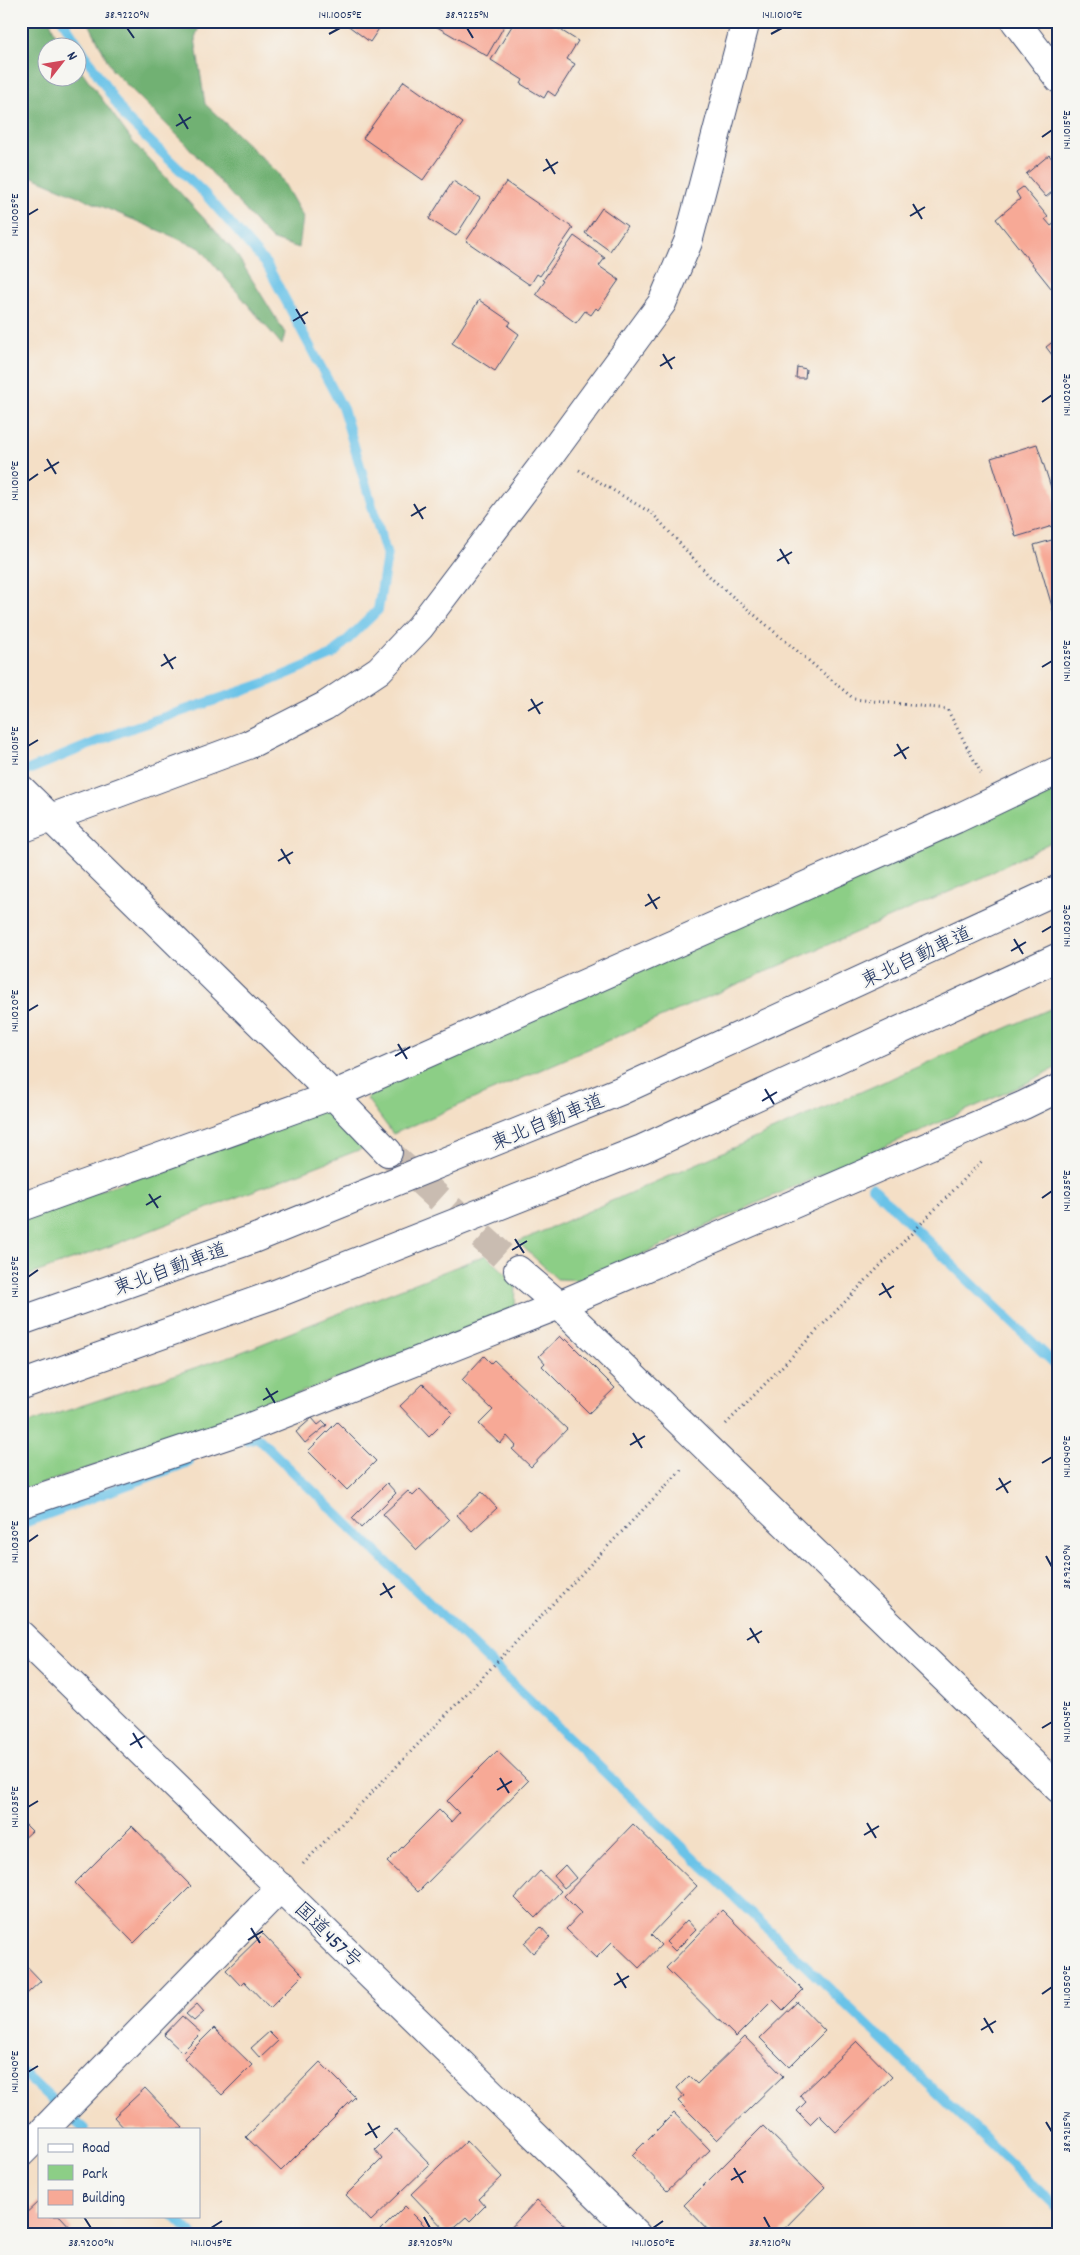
<svg xmlns="http://www.w3.org/2000/svg" width="1080" height="2255" font-family="Dekko,'Klee One',sans-serif">
<rect width="100%" height="100%" fill="#f6f6f2"/>
<filter id="ink" filterUnits="userSpaceOnUse"><feTurbulence type="fractalNoise" baseFrequency=".02" numOctaves="2"/><feDisplacementMap in="SourceGraphic" scale="10" xChannelSelector="R" yChannelSelector="G"/><feConvolveMatrix kernelMatrix="1 2 1 2 8 2 1 2 1" color-interpolation-filters="sRGB"/></filter>
<filter id="wash" filterUnits="userSpaceOnUse"><feTurbulence type="fractalNoise" baseFrequency=".0096" numOctaves="4" result="noise"/><feDisplacementMap in="SourceGraphic" scale="20" xChannelSelector="R" yChannelSelector="G"/><feGaussianBlur stdDeviation="1.12" result="paint"/><feColorMatrix in="noise" values="0 0 0 0 0 0 0 0 0 0 0 0 0 0 0 0 0 1.4 0 .05"/><feComposite in="paint" operator="in"/></filter>
<g filter="url(#wash)">
<rect width="100%" height="100%" fill="#f4dfc6"/>
<g fill="#8cce86" stroke="#547e72">
<polygon points="1059,781 1059,838 981,878 393,1134 367,1099 384,1081"/>
<polygon points="1059,1005 1059,1066 1021,1086 584,1280 557,1279 518,1242"/>
<polygon points="320,1111 335,1112 369,1146 116,1244 21,1278 21,1219"/>
<polygon points="486,1255 516,1283 515,1311 231,1419 21,1491 21,1426 239,1353"/>
</g>
<g fill="#71b173" stroke="#467068">
<polygon points="21,21 50,21 56,36 64,47 48,48 48,78 78,78 78,66 133,142 235,252 285,333 282,345 200,248 21,172"/>
<polygon points="88,21 201,21 195,38 205,104 278,173 303,217 299,248 271,239 185,143 112,70"/>
</g>
<g fill="none" stroke-linecap="round" stroke-linejoin="round">
<g stroke="#6bc3e8" stroke-width="10">
<polyline points="21,773 123,731 263,684 332,655 378,610 387,556 343,409 267,265 204,193 126,118 63,21"/>
<polyline points="872,1187 1059,1368"/>
<polyline points="247,1440 257,1437 1059,2210"/>
<polyline points="21,1524 189,1462"/>
<polyline points="21,2071 84,2129"/>
<polyline points="174,2216 192,2234"/>
</g>
</g>
<g id="blocks">
<g fill="#f7a996">
<polygon points="342,21 384,21 370,42"/>
<polygon points="427,21 507,21 487,56"/>
<polygon points="515,21 546,21 578,41 567,59 575,64 555,96 548,91 544,98 521,84 523,80 491,60"/>
<polygon points="404,81 463,123 423,180 363,138"/>
<polygon points="1049,155 1059,167 1059,186 1046,197 1026,174"/>
<polygon points="453,181 480,198 456,236 429,219"/>
<polygon points="506,182 573,228 540,276 537,274 530,285 466,241"/>
<polygon points="1023,187 1048,217 1045,219 1051,226 1059,220 1059,298 996,219 1020,199 1016,192"/>
<polygon points="602,208 627,226 610,251 585,233"/>
<polygon points="574,236 605,258 599,266 619,280 598,310 596,308 591,315 585,311 576,323 536,294 545,281 543,280"/>
<polygon points="479,300 511,322 508,326 519,334 495,371 452,343"/>
<polygon points="1059,337 1059,364 1046,347"/>
<polygon points="797,367 806,369 805,378 796,378"/>
<polygon points="1037,444 1059,512 1059,524 1016,537 991,458"/>
<polygon points="1059,538 1059,619 1056,620 1034,545"/>
<polygon points="560,1336 565,1341 566,1339 615,1388 589,1413 542,1366 545,1363 539,1356"/>
<polygon points="484,1356 491,1363 494,1360 567,1429 531,1467 512,1449 516,1446 507,1436 500,1444 479,1424 493,1410 462,1380"/>
<polygon points="423,1384 453,1413 429,1437 400,1406"/>
<polygon points="312,1418 318,1425 323,1421 327,1425 305,1443 296,1432"/>
<polygon points="337,1422 376,1461 347,1490 308,1451"/>
<polygon points="387,1483 396,1493 361,1528 352,1518"/>
<polygon points="420,1489 449,1520 417,1550 383,1514 408,1491 413,1496"/>
<polygon points="482,1492 497,1508 472,1531 457,1515"/>
<polygon points="497,1751 528,1781 418,1892 387,1862 439,1810 451,1822 459,1813 447,1801"/>
<polygon points="21,1820 32,1831 21,1841"/>
<polygon points="633,1824 697,1886 651,1935 661,1945 639,1968 612,1942 596,1958 566,1929 581,1913 564,1896"/>
<polygon points="132,1826 191,1886 134,1943 75,1883"/>
<polygon points="565,1865 576,1878 564,1888 554,1876"/>
<polygon points="540,1871 561,1891 535,1918 515,1898"/>
<polygon points="722,1910 803,1990 783,2010 773,2000 736,2037 666,1968"/>
<polygon points="687,1920 696,1930 675,1951 666,1942"/>
<polygon points="541,1927 550,1937 533,1953 524,1943"/>
<polygon points="263,1934 303,1975 270,2008 244,1981 240,1985 226,1970"/>
<polygon points="21,1960 41,1981 21,1999"/>
<polygon points="797,2002 825,2031 789,2067 760,2038"/>
<polygon points="197,2004 204,2012 194,2021 186,2014"/>
<polygon points="182,2016 201,2033 182,2052 164,2035"/>
<polygon points="214,2028 252,2065 222,2095 184,2058"/>
<polygon points="269,2032 278,2041 260,2058 251,2048"/>
<polygon points="745,2037 783,2076 717,2140 678,2101 684,2096 677,2088 689,2076 697,2084"/>
<polygon points="857,2041 892,2077 836,2132 819,2115 810,2124 797,2111 806,2102 800,2095"/>
<polygon points="320,2062 355,2097 281,2171 246,2137"/>
<polygon points="145,2088 183,2128 182,2129 125,2129 114,2117"/>
<polygon points="674,2113 710,2150 667,2191 632,2155"/>
<polygon points="763,2126 825,2187 779,2234 712,2234 684,2205"/>
<polygon points="396,2129 430,2164 371,2221 346,2195 382,2159 375,2150"/>
<polygon points="467,2140 502,2177 479,2199 485,2206 470,2221 466,2217 448,2233 411,2194"/>
<polygon points="537,2200 574,2234 505,2234"/>
<polygon points="39,2201 39,2216 60,2216 72,2229 67,2234 21,2234 21,2218"/>
<polygon points="405,2206 433,2234 377,2234"/>
</g>
</g>
</g>
<g filter="url(#ink)">
<use href="#blocks" fill-opacity="0" stroke="#3c496e" stroke-width="1"/>
<g fill="none" stroke-linecap="round" stroke-linejoin="round">
<polyline stroke="#c9bcb1" stroke-width="28" stroke-dasharray="28 14" stroke-linecap="butt" points="388,1152 518,1270"/>
<g stroke="#3c496e" stroke-width="30">
<g id="street">
<polyline points="1015,21 1059,79"/>
<polyline points="21,789 333,1095 388,1152"/>
<polyline points="21,829 248,745 325,706 379,670 420,627 552,453 662,303 688,242 746,21"/>
<polyline points="21,1207 333,1095 956,819 1059,770"/>
<polyline points="518,1270 559,1305 1059,1789"/>
<polyline points="21,1504 245,1429 559,1305 1024,1105 1059,1088"/>
<polyline points="45,2129 281,1887"/>
<polyline points="21,2153 39,2135"/>
</g>
</g>
<g stroke="#3c496e" stroke-width="30">
<g id="highway">
<polyline points="21,1321 253,1239 620,1091 1059,889"/>
<polyline points="21,1385 273,1295 642,1149 1059,957"/>
<polyline points="21,1635 636,2234"/>
</g>
</g>
<g stroke="#3c496e" stroke-width="3" stroke-dasharray="1 4" stroke-linecap="butt">
<polyline points="579,470 653,514 712,579 854,699 947,709 981,773"/>
<polyline points="726,1424 983,1160"/>
<polyline points="303,1864 683,1468"/>
</g>
<use href="#street" stroke="#fff" stroke-width="28"/>
<use href="#highway" stroke="#fff" stroke-width="28"/>
</g>
</g>
<path fill="none" stroke="#1b2f5e" stroke-width="2" d="M127,28l7,10M467,28l6,10M329,34l11,-6M771,34l11,-6M179,114l9,15M176,126l15,-9M1042,137l10,-7M546,159l9,15M543,171l15,-9M913,204l9,15M28,215l10,-6M910,216l15,-9M296,309l9,15M293,321l15,-9M663,354l9,15M660,366l15,-9M1042,402l10,-7M47,459l9,15M44,471l15,-9M28,481l10,-7M414,504l9,15M411,516l15,-9M780,549l9,15M777,561l15,-9M164,654l9,15M161,666l15,-9M1042,667l10,-6M531,699l9,15M528,711l15,-9M897,744l9,15M28,746l10,-6M894,756l15,-9M281,849l9,15M278,861l15,-9M648,894l9,15M645,906l15,-9M1042,932l10,-6M1014,939l9,15M1011,951l15,-9M28,1011l10,-6M398,1044l9,15M395,1056l15,-9M765,1089l9,15M762,1101l15,-9M149,1194l9,14M1042,1198l10,-7M146,1205l15,-9M515,1239l9,14M512,1250l15,-9M28,1277l10,-7M882,1283l9,15M879,1295l15,-9M266,1388l9,15M263,1400l15,-9M633,1433l9,15M630,1445l15,-9M1042,1463l10,-6M999,1478l9,15M996,1490l15,-9M28,1542l10,-7M1046,1556l6,11M383,1583l9,15M380,1595l15,-9M750,1628l9,15M747,1640l15,-9M1042,1728l10,-6M133,1733l9,15M130,1745l15,-9M500,1778l9,15M497,1790l15,-9M28,1807l10,-6M867,1823l9,15M864,1835l15,-9M251,1928l9,15M248,1940l15,-9M617,1973l9,15M614,1985l15,-9M1042,1994l10,-7M984,2018l9,15M981,2030l15,-9M28,2072l10,-6M1046,2122l6,10M368,2123l9,15M365,2135l15,-9M734,2168l9,15M731,2180l15,-9M84,2217l7,11M424,2217l6,11M764,2217l6,11M211,2228l11,-7M653,2228l10,-7"/>
<g text-anchor="middle" stroke-width="4.5" stroke-linejoin="round" paint-order="stroke">
<g font-size="20" fill="#1b2f5e" stroke="#f6f6f2">
<text transform="translate(916 956) rotate(-25)" y="7">東北自動車道</text>
<text transform="translate(547 1121) rotate(-22)" y="7">東北自動車道</text>
<text transform="translate(170 1268) rotate(-20)" y="7">東北自動車道</text>
<text transform="translate(329 1934) rotate(44)" y="7">国道457号</text>
</g>
</g>
<rect width="1080" height="2255" fill="none" stroke="#f6f6f2" stroke-width="55"/>
<rect x="38" y="2128" width="162" height="90" fill="#f6f6f2" stroke="#9ea6b7"/>
<rect x="48" y="2144" width="25" height="8" fill="#ffffff" stroke="#9ea6b7"/>
<text x="82" y="2152" font-size="15" fill="#1b2f5e">Road</text>
<rect x="48" y="2165" width="25" height="15" fill="#8cce86" stroke="#9ea6b7"/>
<text x="82" y="2178" font-size="15" fill="#1b2f5e">Park</text>
<rect x="48" y="2190" width="25" height="15" fill="#f7a996" stroke="#9ea6b7"/>
<text x="82" y="2202" font-size="15" fill="#1b2f5e">Building</text>
<g transform="translate(62 62) rotate(59)"><circle r="24" fill="#f6f6f2" stroke="#9ea6b7"/>
<path d="M0-4L9 19L0 12L-9 19Z" fill="#d1495b"/>
<text y="-8" font-size="14" font-weight="bold" text-anchor="middle" fill="#1b2f5e">N</text>
</g>
<rect x="28" y="28" width="1024" height="2200" fill="none" stroke="#1b2f5e" stroke-width="2"/>
<g font-size="12" text-anchor="middle" fill="#1b2f5e">
<text x="127" y="18">38.9220°N</text>
<text x="340" y="18">141.1005°E</text>
<text x="467" y="18">38.9225°N</text>
<text x="782" y="18">141.1010°E</text>
<text transform="translate(1066 130) rotate(-90)" y="4">141.1015°E</text>
<text transform="translate(14 215) rotate(-90)" y="4">141.1005°E</text>
<text transform="translate(1066 395) rotate(-90)" y="4">141.1020°E</text>
<text transform="translate(14 481) rotate(-90)" y="4">141.1010°E</text>
<text transform="translate(1066 661) rotate(-90)" y="4">141.1025°E</text>
<text transform="translate(14 746) rotate(-90)" y="4">141.1015°E</text>
<text transform="translate(1066 926) rotate(-90)" y="4">141.1030°E</text>
<text transform="translate(14 1011) rotate(-90)" y="4">141.1020°E</text>
<text transform="translate(1066 1191) rotate(-90)" y="4">141.1035°E</text>
<text transform="translate(14 1277) rotate(-90)" y="4">141.1025°E</text>
<text transform="translate(1066 1457) rotate(-90)" y="4">141.1040°E</text>
<text transform="translate(14 1542) rotate(-90)" y="4">141.1030°E</text>
<text transform="translate(1066 1567) rotate(-90)" y="4">38.9220°N</text>
<text transform="translate(1066 1722) rotate(-90)" y="4">141.1045°E</text>
<text transform="translate(14 1807) rotate(-90)" y="4">141.1035°E</text>
<text transform="translate(1066 1987) rotate(-90)" y="4">141.1050°E</text>
<text transform="translate(14 2072) rotate(-90)" y="4">141.1040°E</text>
<text transform="translate(1066 2132) rotate(-90)" y="4">38.9215°N</text>
<text x="91" y="2246">38.9200°N</text>
<text x="211" y="2246">141.1045°E</text>
<text x="430" y="2246">38.9205°N</text>
<text x="653" y="2246">141.1050°E</text>
<text x="770" y="2246">38.9210°N</text>
</g>
</svg>
